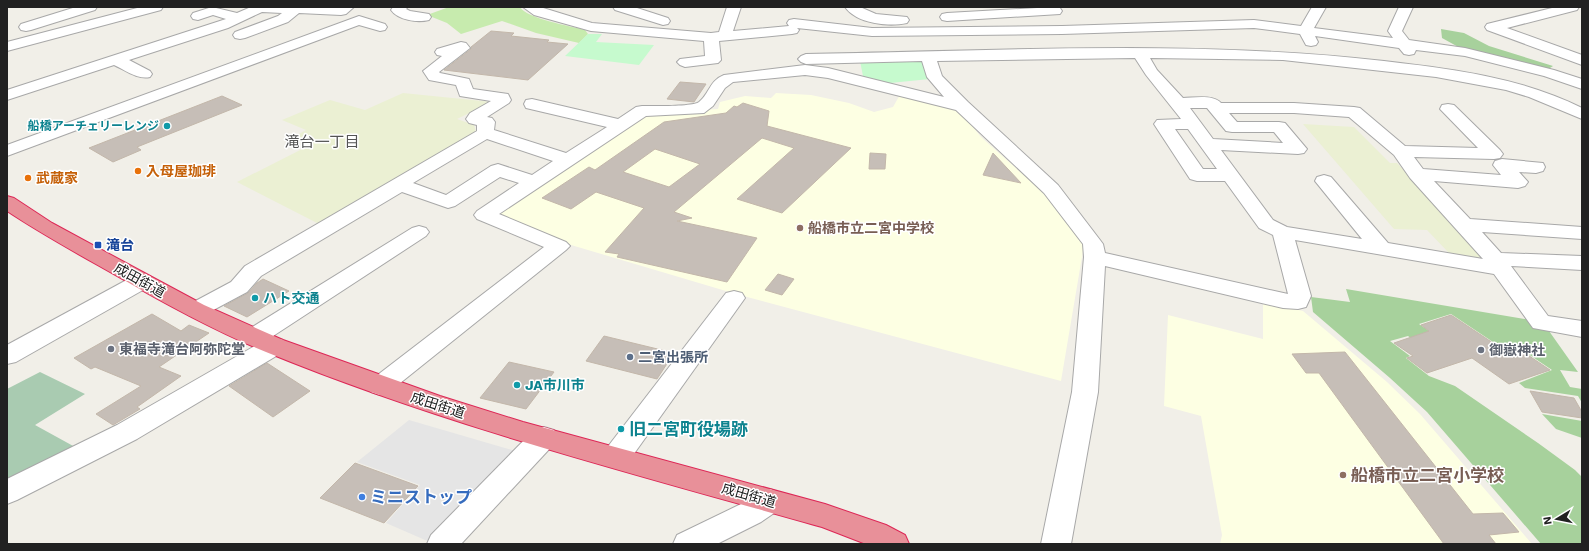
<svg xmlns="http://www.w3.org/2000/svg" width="1589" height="551" font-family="'Work Sans','Noto Sans JP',sans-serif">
<rect width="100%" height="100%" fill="#f1efe8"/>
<g fill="#fdffe3">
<polygon points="776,93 811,95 849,103 874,112 893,107 901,93 959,110 981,137 1045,194 1084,245 1061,381 736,294 561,242 496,215 645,113 718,109 720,102 745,96 771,98"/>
<polygon points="1263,302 1303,311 1387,382 1420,414 1532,544 1220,544 1222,535 1201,416 1164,406 1168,315 1263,339"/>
</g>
<g fill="#ebf0d3">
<polygon points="403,93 492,102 457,119 474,125 476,132 319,224 237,182 310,145 295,136 306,130 282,120 330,100 365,110"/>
<polygon points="1303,124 1354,127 1390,163 1397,163 1452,221 1482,258 1449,253 1427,230 1394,229"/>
</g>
<path fill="#c7ebae" d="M449,7h71c7,12 51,19 65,23l3,4 -9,9 -43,-10 -34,-12 -41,13 -14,-11 -20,-8z"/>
<g fill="#a7d19c">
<polygon points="1441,29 1464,33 1489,46 1553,66 1547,70 1462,49 1442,38"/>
<polygon points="1346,289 1531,320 1549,331 1578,372 1560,370 1570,387 1582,389 1582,403 1578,396 1525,388 1519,383 1552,370 1513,344 1502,348 1451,314 1419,324 1449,345 1425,349 1408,336 1390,341 1410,356 1406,358 1429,376 1455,386 1538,443 1575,470 1582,477 1582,544 1541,544 1427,412 1390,378 1313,312 1311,297 1350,302"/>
<polygon points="1542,414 1582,421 1582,438 1556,429"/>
</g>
<polygon fill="#a9cbb1" points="40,372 85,394 35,425 75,447 7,479 7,389"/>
<g fill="#c6face">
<polygon points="588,34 602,34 596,42 654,45 639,65 565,56"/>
<polygon points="918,59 923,61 930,79 890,83 863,76 860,61"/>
</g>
<polygon fill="#e5e5e5" points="409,420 519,452 432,543 386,523 420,485 357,462"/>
<g fill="#c6beb7" stroke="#c3b7aa" fill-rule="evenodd">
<polygon points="491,31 514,33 511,36 549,40 547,42 568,44 528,80 444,70 471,49 471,47"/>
<polygon points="680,82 706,84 694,102 667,99"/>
<polygon points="222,96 242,105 137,147 141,150 113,162 89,148"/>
<path d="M743,103l26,8 -2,15 84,22 -69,65 -45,-14 57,-51 -32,-10 -88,74 18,6 -15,3 80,17 -30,44 -110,-25 2,-3 -14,-2 39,-44 -48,-16 -25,17 -29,-11 47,-31 6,3 69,-48 62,-9 8,-7 3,1zM655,149l45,15 -31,23 -46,-15z"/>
<polygon points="870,153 886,154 885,169 869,169"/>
<polygon points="993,153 1021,183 983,175"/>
<polygon points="778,274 794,279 782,295 765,290"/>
<polygon points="263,279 289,291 247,317 224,306 248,293 257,283"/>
<polygon points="152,314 181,331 189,325 209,333 159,367 181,376 137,407 140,409 113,425 96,414 141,386 95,367 91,369 74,358"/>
<polygon points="1451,315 1502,349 1513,345 1550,370 1509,384 1472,358 1427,373 1407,358 1413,356 1394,343 1429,331 1421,325"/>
<polygon points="604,336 674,353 657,379 586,361"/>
<polygon points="1345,352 1473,514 1503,513 1519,532 1489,535 1496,544 1444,544 1319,373 1306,373 1292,354"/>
<polygon points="509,362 554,372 526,409 480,398"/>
<polygon points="267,363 310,391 273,417 229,386"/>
<polygon points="1530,391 1574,398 1582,412 1582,418 1542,412"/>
<polygon points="355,463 418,486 384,523 320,498"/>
</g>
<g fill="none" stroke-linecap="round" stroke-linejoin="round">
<g stroke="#a8a8a8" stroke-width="2">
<g id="minor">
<polygon points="76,7 97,7 95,10 31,30 26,31 21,30 19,27 21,24"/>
<polygon points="141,7 163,7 161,10 7,51 7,42"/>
<path d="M212,7l25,6 14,-6h103l-8,7 -5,1 -42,-2 -11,9 -43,16 -5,1 -5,-1 -2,-3 2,-3 43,-16 4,-3 -20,-1 -34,16 -99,32 21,11 2,3 -2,3c-12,3 -25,-7 -36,-12l-107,35v-10l219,-71 -13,-4 -15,5 -5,-1 -2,-3 2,-3z"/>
<path d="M393,7h15l-2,2 4,2 19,3 2,3 -2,3c-12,3 -31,0 -38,-10z"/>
<polygon points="523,7 540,7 592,23 711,33 719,32 727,7 741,7 733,31 789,26 787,23 789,20 794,19 872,28 1062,26 1254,20 1301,26 1312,7 1326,7 1314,28 1393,38 1388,31 1399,7 1413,7 1402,31 1409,40 1465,48 1554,70 1582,79 1582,89 1544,76 1465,56 1416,50 1414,54 1409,55 1404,54 1399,48 1315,36 1318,42 1316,45 1311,46 1306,45 1300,34 1254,28 1062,34 872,36 797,28 799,30 797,33 792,34 719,41 721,60 718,63 685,67 680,65 677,62 680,59 705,56 704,41 591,31 534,15"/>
<polygon points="613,7 634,7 668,18 670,21 668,24 663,25 615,10"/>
<path d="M845,7h15l16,7 31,3 2,3 -2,3c-18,4 -50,1 -62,-16z"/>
<polygon points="1054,7 1060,8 1062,11 1060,14 947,21 942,20 940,17 942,14 947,13"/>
<polygon points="1556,7 1579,7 1577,10 1507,28 1582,55 1582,65 1487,30 1485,27 1487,24"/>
<polygon points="359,16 385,24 387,27 385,30 380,31 359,25 7,156 7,145"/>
<path d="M461,42l5,1 4,5 -31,24 1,1 29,6 4,10 35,5 3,6 -2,3 -22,14 5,1 3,4 -1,8 72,23 41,-26 -81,-19 -2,-4 2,-4 6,-1 86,20 18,-12 6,-1c10,0 50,1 57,-4 11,-9 10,-21 25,-27l81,-10 23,3 116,29 -17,-20 -5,-16 -116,3 -5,-2 -3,-3 3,-3 5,-2c192,-3 387,-15 578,7 68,8 136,16 198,47v11l-53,-22 -23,-7 -70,-13 -153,-17 -133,-2 7,12 26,28c10,0 30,-4 38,5h73l60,4 6,1 45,38 73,2 -38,-39 2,-4 6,-1 6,1 46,45 3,4 -3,4 -6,1 -80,-2 9,12 78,6 -8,-10 2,-4 7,-2 41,4 2,4 -2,4 -7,2 -17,-1 9,10 -3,4 -7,2 -84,-7 36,38 112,8v12l-100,-7 19,21 81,3v14l-71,-4 37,50 34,5v16l-49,-9 -39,-54 -199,-34 16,56 -5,11 -8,2 -15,-1 -178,-42 -7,126 -27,152h-30l31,-152 12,-135 -1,-13 -39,-51 -88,-83 -128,-32 -23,-3 -72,7 -8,6 -12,18 -9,7 -58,3 -147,98 67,28 4,4 -4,4 -177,142 -9,3 -9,-3 -4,-6 4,-6 173,-133 -67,-28 -3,-4 3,-4 42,-28 -19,-6 -45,29 -7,2 -46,-16 -141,84 -14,16 -43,23 -8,2 -8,-2 -4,-5 4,-5 43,-23 14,-16 232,-135v-6l-8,-2 -3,-4 4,-6 21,-12 -31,-5 -4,-11 -27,-5 -6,-9 19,-15 -5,-1 -2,-3 2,-3zM1135,58l11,17 35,44 -24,1 -3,4 36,55 7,2h28l34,47 14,7 15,59 -183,-41 -2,-9 -3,-4 -42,-55 -90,-83 -26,-26 -5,-15zM1190,108h17l19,23 6,1h42l9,11 -70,-4zM1229,113h65l55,4 45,38 16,23 73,81 -95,-16 -57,-66 -7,-2 -7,2 -2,4 47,58 -75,-12 -14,-7 -52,-70 77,4 6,-1 3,-4 -22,-26 -6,-1h-42zM1175,129h13l29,40h-14zM487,139l66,22 -21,14 -34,-11 -7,2 -45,29 -33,-12z"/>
<polygon points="419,226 426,228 429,232 426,236 267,340 274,338 283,340 286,346 283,352 137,439 17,500 7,504 7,479 117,425 260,343 254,345 246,343 242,337 246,331 412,228"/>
<polygon points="142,274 150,276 153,281 150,286 16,362 7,364 7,345 134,276"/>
<polygon points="734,291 742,293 745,298 626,465 616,468 606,465 602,457 606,449 726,293"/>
<polygon points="544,427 554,430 558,437 554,444 461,544 427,544 431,535 534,430"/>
<polygon points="770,489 780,493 785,501 780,509 761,522 717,544 673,544 677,535 741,504 760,493"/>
</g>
</g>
<g stroke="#dd2756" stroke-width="2">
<path id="highway" d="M7,196l7,2 38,25 98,53 54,29 79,35 157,56 83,26 302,82 61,21 19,10 4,9h-43l-44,-17c-187,-53 -375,-101 -556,-175 -51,-21 -101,-48 -149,-76 -37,-21 -74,-41 -110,-65z"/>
</g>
<use href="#minor" fill="#fff" fill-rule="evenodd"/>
<use href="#highway" fill="#e89099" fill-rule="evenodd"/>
</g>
<g fill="#0f9aa8" stroke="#fff" stroke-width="1.5">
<circle cx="167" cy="126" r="4"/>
<circle cx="255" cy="298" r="4"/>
<circle cx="517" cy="385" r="4"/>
<circle cx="621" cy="429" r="4"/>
</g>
<g fill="#e8710a" stroke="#fff" stroke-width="1.5">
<circle cx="138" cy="171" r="4"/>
<circle cx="28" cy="178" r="4"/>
</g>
<g fill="#8d6e63" stroke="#fff" stroke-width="1.5">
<circle cx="800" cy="228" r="4"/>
<circle cx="1343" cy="475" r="4"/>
</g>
<rect fill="#1a4fb4" stroke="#fff" stroke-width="1.5" x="94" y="241" width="8" height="8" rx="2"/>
<g fill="#6b7280" stroke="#fff" stroke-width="1.5">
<circle cx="111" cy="349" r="4"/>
<circle cx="1481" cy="350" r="4"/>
</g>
<circle fill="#5c6f8a" stroke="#fff" stroke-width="1.5" cx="630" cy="357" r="4"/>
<circle fill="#3f7fe0" stroke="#fff" stroke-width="1.5" cx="362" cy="497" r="4"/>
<g text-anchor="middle" stroke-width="3" stroke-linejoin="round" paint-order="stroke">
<g font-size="12" font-weight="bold" fill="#0d838f" stroke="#fff" text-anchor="end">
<text x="159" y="130">船橋アーチェリーレンジ</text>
</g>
<g font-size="14" font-weight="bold" fill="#c56008" stroke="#fff" text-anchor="start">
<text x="146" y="176">入母屋珈琲</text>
<text x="36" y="183">武蔵家</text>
</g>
<g font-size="14" font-weight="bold" fill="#785e54" stroke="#fff" text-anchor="start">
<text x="808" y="233">船橋市立二宮中学校</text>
</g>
<g font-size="14" font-weight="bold" fill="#164399" stroke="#fff" text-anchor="start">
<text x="106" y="250">滝台</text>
</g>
<g font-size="14" fill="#212121" stroke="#fff">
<text transform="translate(140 280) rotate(29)" y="5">成田街道</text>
<text transform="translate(438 405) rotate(18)" y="5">成田街道</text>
<text transform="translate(749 495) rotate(16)" y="5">成田街道</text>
</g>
<g font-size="14" font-weight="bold" fill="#0d838f" stroke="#fff" text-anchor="start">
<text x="263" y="303">ハト交通</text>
<text x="525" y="390">JA市川市</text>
</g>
<g font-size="14" font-weight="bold" fill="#5b616d" stroke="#fff" text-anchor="start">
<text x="119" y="354">東福寺滝台阿弥陀堂</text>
<text x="1489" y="355">御嶽神社</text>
</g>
<g font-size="14" font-weight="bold" fill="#4e5e75" stroke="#fff" text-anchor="start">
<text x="638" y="362">二宮出張所</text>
</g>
<g font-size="15" fill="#545454" stroke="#fff">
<text x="322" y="147">滝台一丁目</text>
</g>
<g font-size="17" font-weight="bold" fill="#0d838f" stroke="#fff" text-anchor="start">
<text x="629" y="435">旧二宮町役場跡</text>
</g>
<g font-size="17" font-weight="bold" fill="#785e54" stroke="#fff" text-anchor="start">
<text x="1351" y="481">船橋市立二宮小学校</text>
</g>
<g font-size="17" font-weight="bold" fill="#366cbe" stroke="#fff" text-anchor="start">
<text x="370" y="503">ミニストップ</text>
</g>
</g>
<rect width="1589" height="551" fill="none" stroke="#212121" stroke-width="16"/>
<g transform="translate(1557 519) rotate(260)" stroke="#ffffff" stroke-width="3" paint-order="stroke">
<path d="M0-3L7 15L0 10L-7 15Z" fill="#212121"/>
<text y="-6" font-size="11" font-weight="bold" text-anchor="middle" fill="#212121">N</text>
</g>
</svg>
